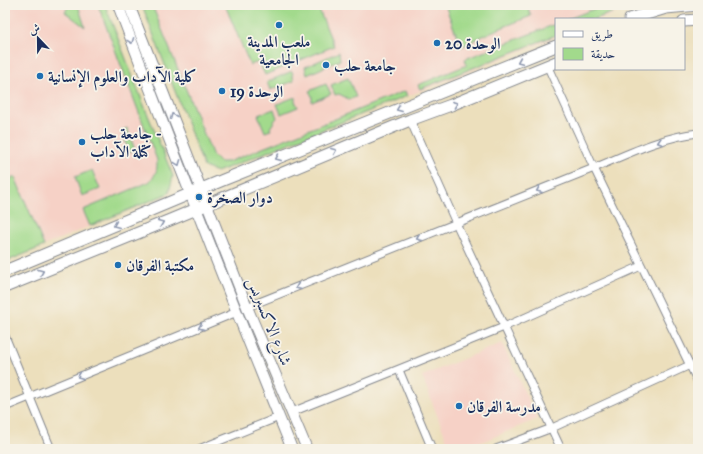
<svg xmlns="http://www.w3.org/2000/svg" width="703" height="454" font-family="'IM FELL Great Primer',Amiri,serif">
<rect width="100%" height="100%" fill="#f7f3e8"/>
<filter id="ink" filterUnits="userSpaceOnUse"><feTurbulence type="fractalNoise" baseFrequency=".025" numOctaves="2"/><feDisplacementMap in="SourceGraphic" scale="8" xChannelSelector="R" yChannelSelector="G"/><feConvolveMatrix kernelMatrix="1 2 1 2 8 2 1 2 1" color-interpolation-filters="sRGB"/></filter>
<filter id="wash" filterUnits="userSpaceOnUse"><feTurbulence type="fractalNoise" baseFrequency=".012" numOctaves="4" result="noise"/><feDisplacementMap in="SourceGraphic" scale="16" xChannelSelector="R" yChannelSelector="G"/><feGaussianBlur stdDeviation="0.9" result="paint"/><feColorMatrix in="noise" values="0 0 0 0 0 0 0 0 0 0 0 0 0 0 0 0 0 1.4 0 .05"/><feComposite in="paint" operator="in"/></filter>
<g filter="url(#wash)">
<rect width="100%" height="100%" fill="#ecdfbc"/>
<g fill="#f6d1c6">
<polygon points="5,5 105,5 145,108 173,176 169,193 5,262"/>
<polygon points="142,5 636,5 601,19 556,19 556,37 217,172 204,167"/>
<polygon points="502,343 537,419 465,449 450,449 422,376"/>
</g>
<g fill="#a2da8c" stroke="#5e8475">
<polygon points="69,5 78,5 85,27 65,12"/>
<path d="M98,5h7l40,103 28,68 -4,17 -79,33 -7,-16 66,-28c8,-8 8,-12 8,-22z"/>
<polygon points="142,5 152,5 213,156 219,162 228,162 405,91 407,96 217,172 204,167"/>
<polygon points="225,5 317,5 334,46 265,75 259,62 250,65"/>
<polygon points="445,5 527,5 531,16 491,32 461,47"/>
<polygon points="604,5 633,5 595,19 568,19"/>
<polygon points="556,24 556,35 420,89 418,85 467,65 465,59"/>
<polygon points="339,52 340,60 307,75 305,67"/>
<polygon points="292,71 294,81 270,90 267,82"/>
<polygon points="348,78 356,97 348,100 347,98 339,94 335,95 331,85"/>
<polygon points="326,84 331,94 312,102 312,96 309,91"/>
<polygon points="295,97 295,101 298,107 281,114 277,104"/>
<polygon points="274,109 277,118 275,120 270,128 271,130 265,132 258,115"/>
<polygon points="127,128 135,150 122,155 121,152 128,149 121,131"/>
<polygon points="92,170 100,189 82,196 75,177"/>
<polygon points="15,177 44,246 5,262 5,181"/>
</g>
</g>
<g filter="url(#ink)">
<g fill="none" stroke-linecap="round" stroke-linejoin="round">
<g stroke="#84878d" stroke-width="9">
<g id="street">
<polyline points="547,65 594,168 698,382"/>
<polyline points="410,120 456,223 561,449"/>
<path d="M247,307l347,-139c34,-14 67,-31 104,-35"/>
<polyline points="5,336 51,449"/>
<polyline points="399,370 432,449"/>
<polyline points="5,407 237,312"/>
<polyline points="292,412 504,327 641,266"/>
<polyline points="199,449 279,417"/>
<polyline points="496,449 552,428 690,365"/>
</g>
</g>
<g stroke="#84878d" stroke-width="12">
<g id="secondary">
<path d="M118,5c56,149 114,297 174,444"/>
<polyline points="129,5 247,307 307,449"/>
</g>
</g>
<g stroke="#84878d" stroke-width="13">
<g id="primary">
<polyline points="630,19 666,8 698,5"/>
<polyline points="684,21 698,20"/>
<polyline points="5,271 223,180 556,46"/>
<polyline points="5,287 170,220 410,120 451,105 556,62"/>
</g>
</g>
<use href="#street" stroke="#fff" stroke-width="7"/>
<use href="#secondary" stroke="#fff" stroke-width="10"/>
<use href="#primary" stroke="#fff" stroke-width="11"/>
</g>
<defs><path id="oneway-chevron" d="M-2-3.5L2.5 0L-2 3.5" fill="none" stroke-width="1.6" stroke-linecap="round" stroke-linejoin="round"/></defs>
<g stroke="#8d97ae">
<use href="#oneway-chevron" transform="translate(131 41) rotate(69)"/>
<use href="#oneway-chevron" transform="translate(520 61) rotate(157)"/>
<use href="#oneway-chevron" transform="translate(455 104) rotate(-21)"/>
<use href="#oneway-chevron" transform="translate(399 109) rotate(159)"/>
<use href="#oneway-chevron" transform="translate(173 116) rotate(-112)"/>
<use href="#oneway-chevron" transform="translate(660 142) rotate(163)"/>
<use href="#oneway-chevron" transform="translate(334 151) rotate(-23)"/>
<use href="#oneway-chevron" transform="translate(278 158) rotate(158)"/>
<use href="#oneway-chevron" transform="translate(178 163) rotate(69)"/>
<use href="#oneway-chevron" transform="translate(539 190) rotate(158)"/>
<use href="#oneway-chevron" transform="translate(161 223) rotate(-22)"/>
<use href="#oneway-chevron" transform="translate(116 225) rotate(157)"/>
<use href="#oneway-chevron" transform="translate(419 238) rotate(158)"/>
<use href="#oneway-chevron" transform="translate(41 272) rotate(-22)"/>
<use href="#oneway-chevron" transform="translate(298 287) rotate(158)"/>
<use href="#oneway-chevron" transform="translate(201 327) rotate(158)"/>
<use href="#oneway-chevron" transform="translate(80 376) rotate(158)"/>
</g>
</g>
<g fill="#1f6fb2" stroke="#f7f3e8" stroke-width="1.5">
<circle cx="279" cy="25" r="4"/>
<circle cx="437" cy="43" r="4"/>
<circle cx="326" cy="65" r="4"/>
<circle cx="40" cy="76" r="4"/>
<circle cx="222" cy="91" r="4"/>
<circle cx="82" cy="142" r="4"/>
<circle cx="199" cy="197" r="4"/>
<circle cx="118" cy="265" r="4"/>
<circle cx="459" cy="406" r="4"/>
</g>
<g text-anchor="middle" stroke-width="3.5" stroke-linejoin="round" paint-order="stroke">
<g font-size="16" font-weight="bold" fill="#1b2f5e" stroke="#f7f3e8" text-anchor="start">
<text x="279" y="47" text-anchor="middle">ملعب المدينة<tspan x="279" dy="18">الجامعية</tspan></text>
<text x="445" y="49">الوحدة 20</text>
<text x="334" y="71">جامعة حلب</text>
<text x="48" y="82">كلية الآداب والعلوم الإنسانية</text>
<text x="230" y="97">الوحدة 19</text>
<text x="90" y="139">جامعة حلب -<tspan x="90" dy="18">كتلة الآداب</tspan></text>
<text x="207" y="203">دوار الصخرة</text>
<text x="126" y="271">مكتبة الفرقان</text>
<text x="467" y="412">مدرسة الفرقان</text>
</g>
<g font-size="16" fill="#1b2f5e" stroke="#f7f3e8">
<text transform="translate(270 321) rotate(68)" y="6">شارع الاكسبريس</text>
</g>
</g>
<rect width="703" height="454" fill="none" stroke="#f7f3e8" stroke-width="20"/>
<rect x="555" y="18" width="130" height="52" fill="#f7f3e8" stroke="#9fa5b1"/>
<rect x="563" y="31" width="20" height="6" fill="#ffffff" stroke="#9fa5b1"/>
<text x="591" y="38" font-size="12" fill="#1b2f5e">طريق</text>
<rect x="563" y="48" width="20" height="12" fill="#a2da8c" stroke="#9fa5b1"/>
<text x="591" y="58" font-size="12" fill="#1b2f5e">حديقة</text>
<g transform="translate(38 38) rotate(338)" stroke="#f7f3e8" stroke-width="3" paint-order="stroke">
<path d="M0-3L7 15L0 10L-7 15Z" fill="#1b2f5e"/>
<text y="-6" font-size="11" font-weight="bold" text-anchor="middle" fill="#1b2f5e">ش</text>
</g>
</svg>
